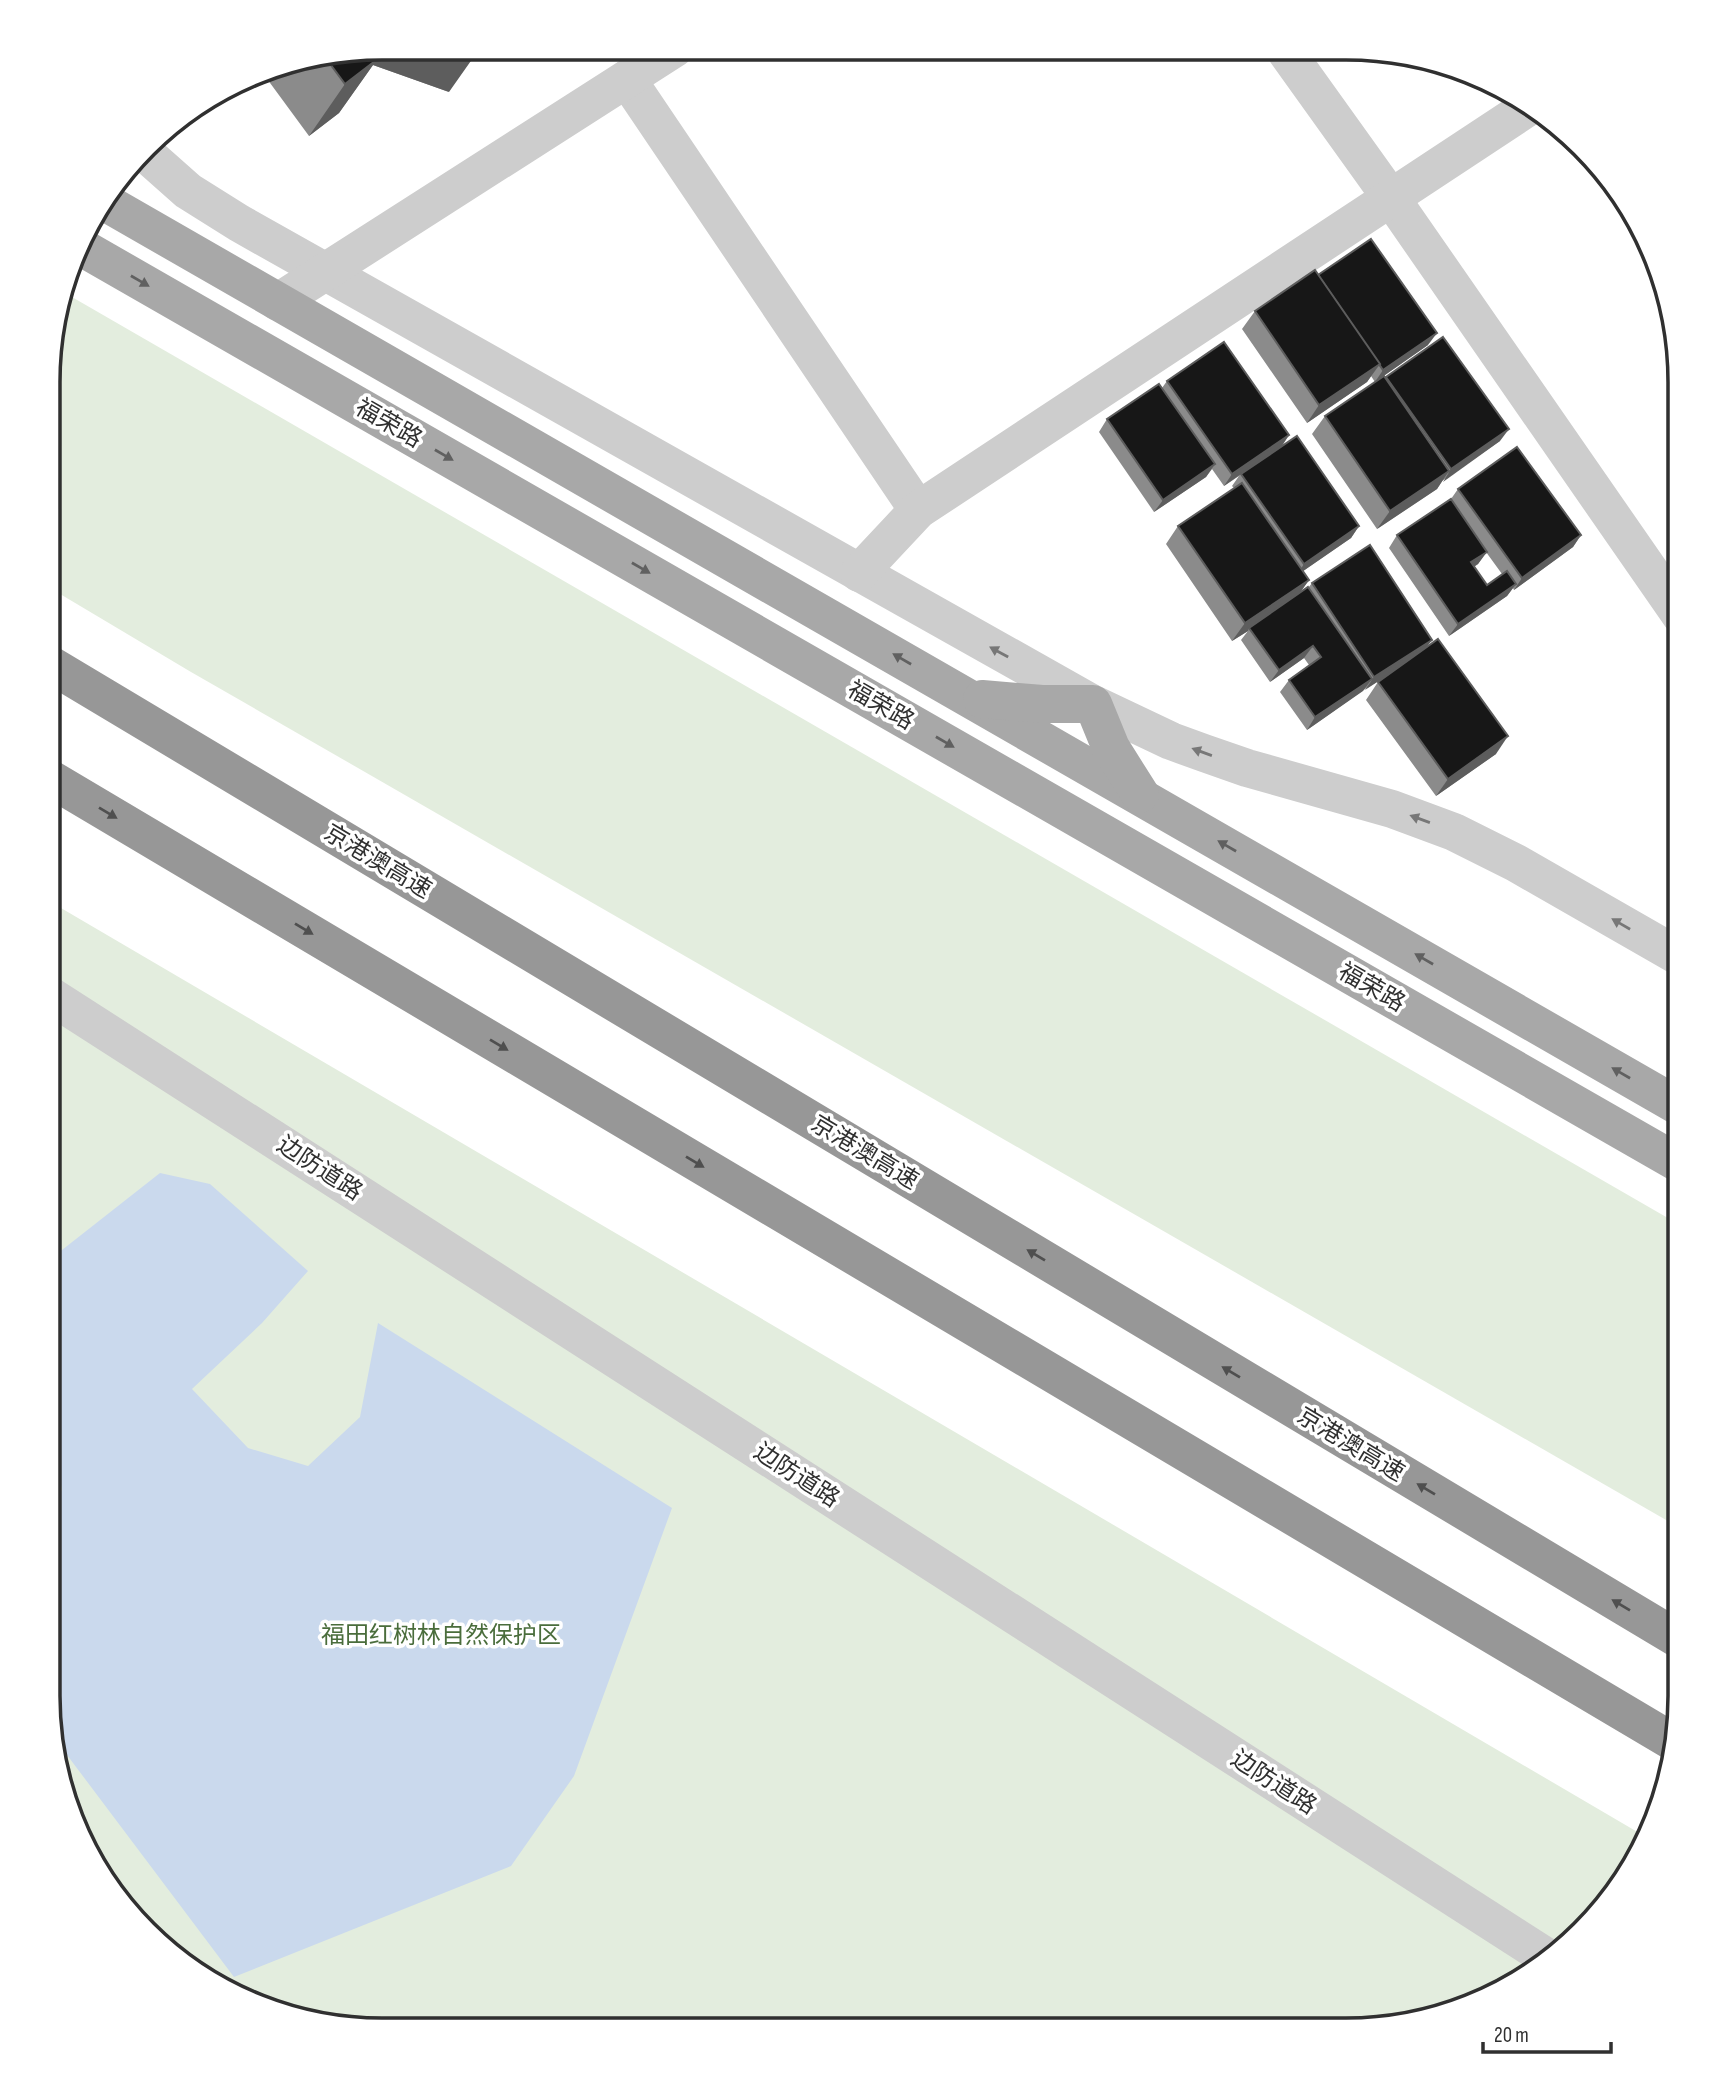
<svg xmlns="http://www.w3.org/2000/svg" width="1728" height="2077" font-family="'Sofia Sans Condensed','Noto Sans SC',sans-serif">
<rect width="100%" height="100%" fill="#fff"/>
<g fill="#e3edde">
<polygon points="65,293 1680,1225 1680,1528 191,672 50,588 50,337"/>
<polygon points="49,901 1646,1837 1625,1881 1514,1985 1368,2029 359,2029 274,2012 196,1974 92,1863 59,1783 47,1696"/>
</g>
<polygon fill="#cad9ed" points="160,1173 210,1184 308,1271 262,1323 192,1389 248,1448 308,1466 360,1417 378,1323 672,1508 574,1776 511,1866 234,1977 52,1735 47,1696 48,1505 62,1490 52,1431 48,1429 48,1261"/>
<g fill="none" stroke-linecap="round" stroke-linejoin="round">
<g stroke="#cdcdcd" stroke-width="38">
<polyline points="1285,50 1391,198 1681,616"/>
<polyline points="627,79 918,510"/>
<polyline points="144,152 188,191 239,223 1093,704 1171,741 1204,753 1247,768 1392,809 1454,832 1516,863 1680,957"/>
<polyline points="278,302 675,48"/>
<polyline points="859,573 918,510 1533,104"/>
<polyline points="49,995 1545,1956"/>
</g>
<g stroke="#a8a8a8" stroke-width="38">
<polyline points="103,201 1680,1107"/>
<polyline points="81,247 1680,1164"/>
<polyline points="982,699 1042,704 1093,704 1111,748 1140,794"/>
</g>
<g stroke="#979797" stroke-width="38">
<polyline points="49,664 1680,1640"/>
<polyline points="49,778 1675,1743"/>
</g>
</g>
<g fill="#8b8b8b" fill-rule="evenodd">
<polygon points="381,47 449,92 373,65 339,113 309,136 262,72 274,65"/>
<polygon points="1318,275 1428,345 1375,382 1371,376 1367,382 1307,423 1242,329 1255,311"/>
<polygon points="1386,377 1500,441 1442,481 1437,489 1377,529 1312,434 1325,416"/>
<polygon points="1167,381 1289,435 1282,446 1359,526 1351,538 1303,571 1309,580 1300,593 1308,588 1312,583 1426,648 1496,754 1436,796 1366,700 1378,682 1393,672 1365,689 1307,730 1280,692 1289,680 1309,665 1304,658 1270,682 1241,640 1248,631 1232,641 1166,544 1178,526 1234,488 1232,486 1239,476 1224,486 1212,469 1206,477 1154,512 1099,432 1107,419 1162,388"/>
<path d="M1458,489l123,46 -8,12 -59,43 -1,-2 -6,8 -58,40 -60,-88 8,-13 54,-36zM1486,552l16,22 -15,11 -13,-18 4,-3z"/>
</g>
<g fill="#5d5d5d">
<polygon points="381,47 480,48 449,92 373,65 339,113 309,136 345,84 336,55"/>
<polygon points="1437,333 1428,345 1375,382 1383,370"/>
<polygon points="1380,364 1367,382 1307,423 1319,405"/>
<polygon points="1509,429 1500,441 1443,482 1451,469"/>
<polygon points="1289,435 1281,447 1241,474 1224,486 1232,474"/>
<polygon points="1215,464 1206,477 1154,512 1163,500"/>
<polygon points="1449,471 1437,489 1377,529 1390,511"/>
<polygon points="1359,526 1351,538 1296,576 1304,564"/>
<polygon points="1581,535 1573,547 1514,590 1522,578"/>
<polygon points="1487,552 1478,564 1462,574 1471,562"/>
<polygon points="1309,580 1296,598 1249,628 1248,631 1232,641 1245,623"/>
<polygon points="1516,584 1507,596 1449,636 1458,624"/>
<polygon points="1432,640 1423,652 1365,690 1374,677"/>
<polygon points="1313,646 1304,658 1270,682 1279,670"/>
<polygon points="1372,679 1363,691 1307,730 1315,717"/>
<polygon points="1508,736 1496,754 1436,796 1448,779"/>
</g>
<g fill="#171717" stroke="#5d5d5d" stroke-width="2">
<polygon points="367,50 375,61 345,84 325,57"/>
<polygon points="1371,239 1437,333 1383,370 1318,275"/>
<polygon points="1315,270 1380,364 1319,405 1255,311"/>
<polygon points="1443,337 1509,429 1451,469 1386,377"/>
<polygon points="1224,342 1289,435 1232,474 1167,381"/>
<polygon points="1384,376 1449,471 1390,511 1325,416"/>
<polygon points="1159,384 1215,464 1163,500 1107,419"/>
<polygon points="1297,436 1359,526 1304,564 1241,474"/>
<polygon points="1517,447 1581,535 1522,578 1458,489"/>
<polygon points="1242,483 1309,580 1245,623 1178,526"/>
<polygon points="1451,499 1487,552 1471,562 1487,585 1507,571 1516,584 1458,624 1397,535"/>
<polygon points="1370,545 1432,640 1374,677 1312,583"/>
<polygon points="1308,587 1372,679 1315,717 1289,680 1321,657 1313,646 1279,670 1249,628"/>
<polygon points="1438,639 1508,736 1448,779 1378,682"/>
</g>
<defs><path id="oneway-solid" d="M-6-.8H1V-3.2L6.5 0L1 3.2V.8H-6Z" transform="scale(1.75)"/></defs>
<g fill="#606060">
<use href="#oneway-solid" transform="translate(140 281) rotate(30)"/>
<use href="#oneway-solid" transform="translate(444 455) rotate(30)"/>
<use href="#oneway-solid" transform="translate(641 568) rotate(30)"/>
<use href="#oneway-solid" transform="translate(902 659) rotate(-150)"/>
<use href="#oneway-solid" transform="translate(945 742) rotate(30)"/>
<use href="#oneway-solid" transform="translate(1227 846) rotate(-150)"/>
<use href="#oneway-solid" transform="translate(1424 959) rotate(-150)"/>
<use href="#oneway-solid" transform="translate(1621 1073) rotate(-150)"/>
</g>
<g fill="#777">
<use href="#oneway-solid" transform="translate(999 652) rotate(-151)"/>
<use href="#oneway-solid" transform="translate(1202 752) rotate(-160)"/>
<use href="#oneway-solid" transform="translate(1420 819) rotate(-160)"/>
<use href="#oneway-solid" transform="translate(1621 924) rotate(-150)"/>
</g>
<g fill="#4f4f4f">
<use href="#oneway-solid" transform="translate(108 813) rotate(31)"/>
<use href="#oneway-solid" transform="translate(304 929) rotate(31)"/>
<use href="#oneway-solid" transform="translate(499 1045) rotate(31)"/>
<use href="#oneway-solid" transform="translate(695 1162) rotate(31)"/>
<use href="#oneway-solid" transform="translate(1036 1255) rotate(-149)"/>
<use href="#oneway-solid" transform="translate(1231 1372) rotate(-149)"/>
<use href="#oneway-solid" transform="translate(1426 1489) rotate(-149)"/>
<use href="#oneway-solid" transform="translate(1621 1605) rotate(-149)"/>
</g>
<g text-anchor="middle" stroke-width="7" stroke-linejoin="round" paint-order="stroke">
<g font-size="24" fill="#303030" stroke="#fff">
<text transform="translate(389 423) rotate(30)" y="8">福荣路</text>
<text transform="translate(881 705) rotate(30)" y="8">福荣路</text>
<text transform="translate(378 861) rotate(31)" y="8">京港澳高速</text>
<text transform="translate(1372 987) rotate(30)" y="8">福荣路</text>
<text transform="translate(865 1152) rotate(31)" y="8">京港澳高速</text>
<text transform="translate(320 1168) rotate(33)" y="8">边防道路</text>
<text transform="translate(1351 1444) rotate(31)" y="8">京港澳高速</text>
<text transform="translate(797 1475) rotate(33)" y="8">边防道路</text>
<text transform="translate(1274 1782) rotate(33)" y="8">边防道路</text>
</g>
<g font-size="24" fill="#4a6d3c" stroke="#fff">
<text x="441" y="1643">福田红树林自然保护区</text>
</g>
</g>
<path d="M0 0H1728V2077H0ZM382 60H1346A322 322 0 0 1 1668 382V1696A322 322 0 0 1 1346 2018H382A322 322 0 0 1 60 1696V382A322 322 0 0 1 382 60Z" fill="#fff" fill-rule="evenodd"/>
<path fill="none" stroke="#303030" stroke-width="3.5" d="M382 60H1346A322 322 0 0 1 1668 382V1696A322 322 0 0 1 1346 2018H382A322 322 0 0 1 60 1696V382A322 322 0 0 1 382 60Z"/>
<path d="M1483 2042v10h128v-10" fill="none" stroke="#303030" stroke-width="3.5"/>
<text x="1494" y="2042" font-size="21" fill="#303030" stroke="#ffffff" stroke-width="5" paint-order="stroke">20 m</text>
</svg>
